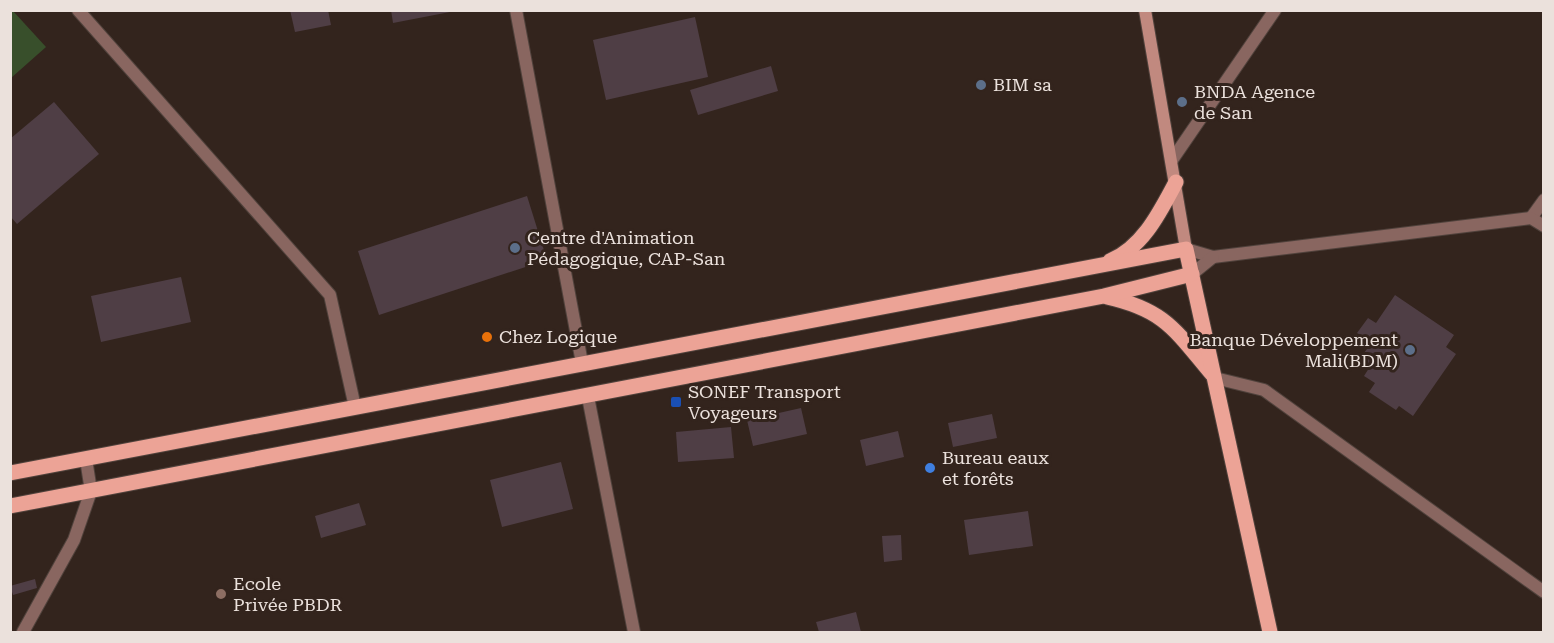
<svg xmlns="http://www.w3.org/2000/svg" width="1554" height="643" font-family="'Roboto Serif',serif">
<rect width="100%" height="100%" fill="#33241d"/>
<polygon fill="#384f2b" points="13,11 46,47 11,78 10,11"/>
<g fill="#4f3e45">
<polygon points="290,10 328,10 331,25 295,32"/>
<polygon points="391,10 450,10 450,12 393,23"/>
<polygon points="695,17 708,77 606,100 593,40"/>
<polygon points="771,66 778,91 698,115 690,90"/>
<polygon points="54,102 99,154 17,224 10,216 10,139"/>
<polygon points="527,196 547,260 379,315 358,251"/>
<polygon points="181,277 191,322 101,342 91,296"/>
<polygon points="1395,295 1454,335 1446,347 1456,354 1413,416 1399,406 1396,410 1369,392 1375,383 1364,376 1371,365 1360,358 1367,349 1360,344 1365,338 1357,333 1368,318 1376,323"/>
<polygon points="801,408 807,434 753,446 747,420"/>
<polygon points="992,414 997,438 953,447 948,423"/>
<polygon points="731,427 734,458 678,462 676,432"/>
<polygon points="898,431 904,457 866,466 860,440"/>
<polygon points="561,462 573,509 502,527 490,480"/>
<polygon points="359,503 366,525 321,538 315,516"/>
<polygon points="1028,511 1033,546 969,555 964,520"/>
<polygon points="901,535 902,560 884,562 882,536"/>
<polygon points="35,579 37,588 13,595 10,586"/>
<polygon points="856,612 861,632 819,632 816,622"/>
</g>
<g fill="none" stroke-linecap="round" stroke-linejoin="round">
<g stroke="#50423c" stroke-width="14">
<g id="minor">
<polyline points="78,10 330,295 355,407"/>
<polyline points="516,10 582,363"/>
<polyline points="1172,160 1275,10"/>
<polyline points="1531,218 1544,200"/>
<polyline points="1186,249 1213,257 1531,218 1544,226"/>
<polyline points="1192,274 1213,257"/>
<polyline points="1215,378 1264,390 1544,592"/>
<polyline points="588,397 634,632"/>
</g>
</g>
<g stroke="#50423c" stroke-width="14">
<polyline id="tertiary" points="23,632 74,540 91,491 86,459"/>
</g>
<g stroke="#50423c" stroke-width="14">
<polyline id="secondary" points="1145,10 1186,249"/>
</g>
<g stroke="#50423c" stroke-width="17">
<g id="primary">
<path d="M1110,261c33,-14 50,-49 66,-79"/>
<path d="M1107,297c58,13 68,33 105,77"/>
<polyline points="10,473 1186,249 1270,632"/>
<polyline points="10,506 1104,296 1192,274"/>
</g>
</g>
<use href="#minor" stroke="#896660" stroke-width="12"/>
<use href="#tertiary" stroke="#896660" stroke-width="12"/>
<use href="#secondary" stroke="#c1897f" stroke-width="12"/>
<use href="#primary" stroke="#eca396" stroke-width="15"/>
</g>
<g fill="#5c6f8a" stroke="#33241d" stroke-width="2">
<circle cx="981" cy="85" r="6"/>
<circle cx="1182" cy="102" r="6"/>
<circle cx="515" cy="248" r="6"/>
<circle cx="1410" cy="350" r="6"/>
</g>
<circle fill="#e8710a" stroke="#33241d" stroke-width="2" cx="487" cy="337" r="6"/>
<rect fill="#1a4fb4" stroke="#33241d" stroke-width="2" x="670" y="396" width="12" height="12" rx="3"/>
<circle fill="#3f7fe0" stroke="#33241d" stroke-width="2" cx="930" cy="468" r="6"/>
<circle fill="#8d6e63" stroke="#33241d" stroke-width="2" cx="221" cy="594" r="6"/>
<g text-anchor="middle" stroke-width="6" stroke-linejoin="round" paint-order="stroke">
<g font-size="18" fill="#ebe1dc" stroke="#33241d" text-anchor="start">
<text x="993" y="91">BIM sa</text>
<text x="1194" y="98">BNDA Agence<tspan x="1194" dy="21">de San</tspan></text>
<text x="527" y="244">Centre d'Animation<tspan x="527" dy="21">Pédagogique, CAP-San</tspan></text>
<text x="499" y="343">Chez Logique</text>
<text x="1398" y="346" text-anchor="end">Banque Développement<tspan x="1398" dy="21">Mali(BDM)</tspan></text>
<text x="688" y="398">SONEF Transport<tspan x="688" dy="21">Voyageurs</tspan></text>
<text x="942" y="464">Bureau eaux<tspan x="942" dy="21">et forêts</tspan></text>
<text x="233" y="590">Ecole<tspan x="233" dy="21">Privée PBDR</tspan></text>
</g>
</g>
<rect width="1554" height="643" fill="none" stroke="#ebe1dc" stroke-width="24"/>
</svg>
